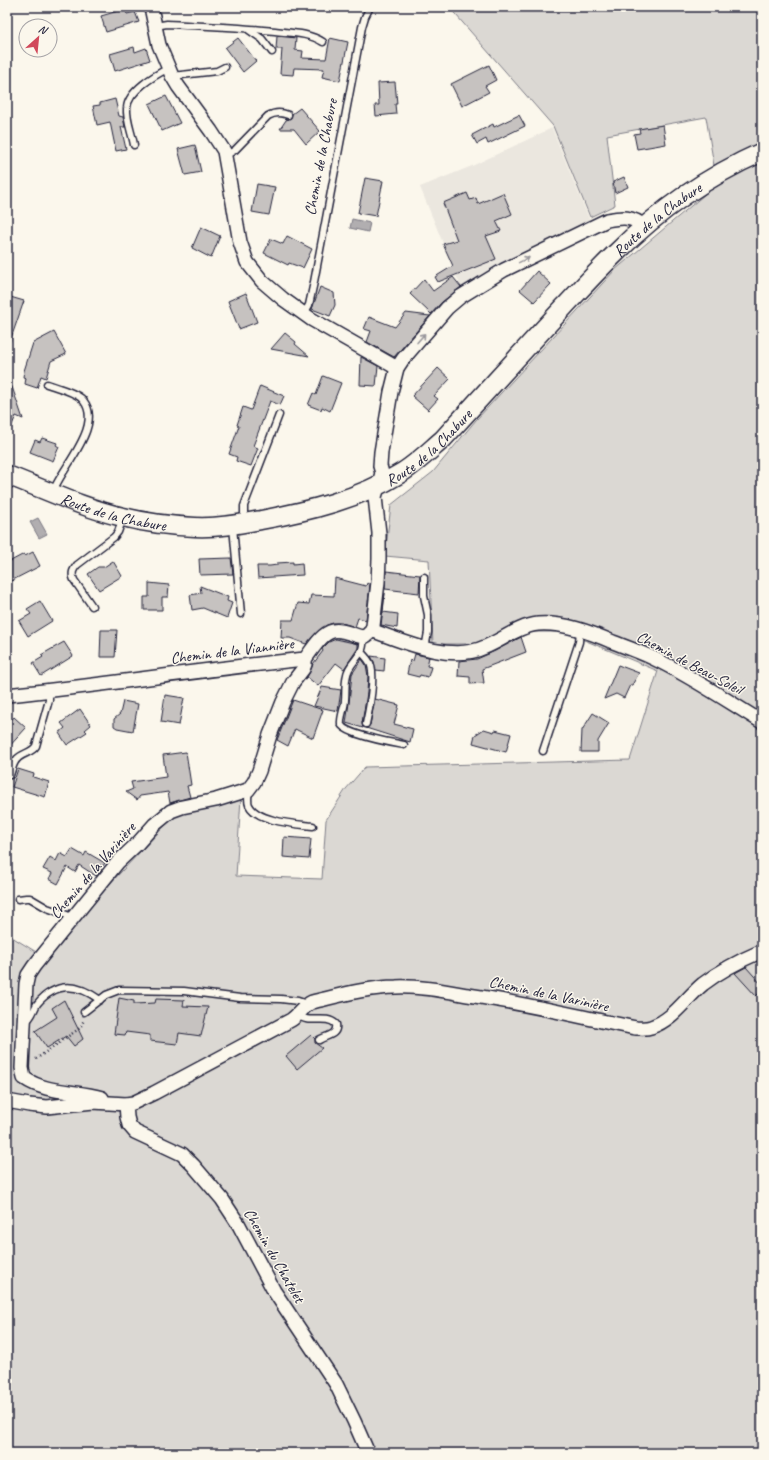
<svg xmlns="http://www.w3.org/2000/svg" width="769" height="1460" font-family="Caveat,sans-serif">
<rect width="100%" height="100%" fill="#fbf7ec"/>
<filter id="ink" filterUnits="userSpaceOnUse"><feTurbulence type="fractalNoise" baseFrequency=".025" numOctaves="2"/><feDisplacementMap in="SourceGraphic" scale="8" xChannelSelector="R" yChannelSelector="G"/><feConvolveMatrix kernelMatrix="1 2 1 2 8 2 1 2 1" color-interpolation-filters="sRGB"/></filter>
<g filter="url(#ink)">
<polygon fill="#ebe7df" points="552,128 590,221 513,259 461,287 420,187 472,166"/>
<polygon fill="#dbd8d3" stroke="#7e7d87" points="449,7 762,7 762,1453 7,1453 7,934 46,958 85,910 176,814 241,798 236,876 322,879 326,820 346,789 365,767 630,760 658,671 565,632 527,632 475,644 433,644 429,560 385,556 391,505 433,472 476,420 615,270 717,184 706,117 607,135 615,205 590,217 553,126"/>
<g fill="#b1aeb0" stroke="#787681">
<polygon points="352,219 370,223 368,232 350,228"/>
<polygon points="38,518 47,534 39,538 30,522"/>
</g>
<g fill="#c6c2c0" stroke="#22223b">
<polygon points="125,9 127,14 135,12 139,22 106,32 101,16"/>
<polygon points="277,36 296,38 295,50 303,51 302,58 326,59 330,38 348,42 340,81 322,77 324,69 294,68 293,75 280,74 282,49 276,49"/>
<polygon points="238,38 256,61 243,72 225,48"/>
<polygon points="134,47 135,52 146,48 150,60 115,71 110,54"/>
<polygon points="489,65 496,80 485,86 489,92 462,106 451,84"/>
<polygon points="395,82 397,104 395,104 396,114 376,116 375,105 379,105 378,83"/>
<polygon points="166,96 180,123 162,131 149,104"/>
<polygon points="115,99 119,116 123,117 125,127 121,127 126,149 116,151 110,122 97,125 93,106 100,105 100,103"/>
<polygon points="300,108 320,131 306,144 294,129 280,129 286,120 291,118 292,114"/>
<polygon points="519,115 525,126 488,144 486,139 477,144 472,135 493,124 494,127"/>
<polygon points="663,125 666,144 637,149 634,134 640,133 639,129"/>
<polygon points="195,145 201,172 185,175 178,149"/>
<polygon points="624,177 628,187 615,193 613,182"/>
<polygon points="365,178 383,181 376,216 358,213"/>
<polygon points="257,184 275,187 269,215 252,212"/>
<polygon points="467,193 470,200 476,198 478,204 503,193 512,214 496,221 501,231 486,236 496,259 438,282 435,277 453,266 443,244 457,240 443,203"/>
<polygon points="201,227 220,236 211,258 192,248"/>
<polygon points="287,236 312,249 303,268 289,263 288,265 264,253 271,239 283,244"/>
<polygon points="537,271 551,284 534,302 520,290"/>
<polygon points="453,277 461,287 442,302 431,314 410,294 424,279 433,291"/>
<polygon points="320,287 334,293 335,305 330,316 312,309"/>
<polygon points="246,293 257,322 239,329 228,301"/>
<polygon points="7,296 24,301 9,344 7,344"/>
<polygon points="406,313 430,316 394,357 367,342 371,331 364,329 369,317 395,327"/>
<polygon points="54,332 66,354 51,361 46,378 41,376 37,388 25,384 26,378 23,377 24,371 33,343"/>
<polygon points="285,333 296,342 295,344 309,356 271,349"/>
<polygon points="361,357 378,366 376,386 360,385"/>
<polygon points="438,368 450,379 434,396 438,399 428,410 412,396"/>
<polygon points="323,376 341,383 330,411 322,407 321,410 308,405 313,393 316,395"/>
<polygon points="7,378 9,378 23,419 16,416 7,436"/>
<polygon points="260,386 284,396 280,405 270,401 253,446 258,448 251,466 236,461 237,457 229,454 239,426 237,425 243,407 251,410"/>
<polygon points="42,438 57,443 56,445 59,447 53,461 30,452 35,440 40,442"/>
<polygon points="33,552 40,566 7,583 7,563 24,554 25,556"/>
<polygon points="231,558 233,574 200,575 199,559"/>
<polygon points="113,561 122,576 99,590 88,574 98,567 104,567"/>
<polygon points="293,562 293,564 302,563 303,575 258,578 257,566 270,566 277,565 277,563"/>
<polygon points="386,571 420,575 419,593 385,589"/>
<polygon points="335,578 366,586 367,583 370,585 366,620 358,618 355,627 342,623 333,623 327,625 315,634 306,644 290,638 281,638 282,620 293,620 298,603 309,604 311,595 334,596"/>
<polygon points="149,583 169,585 168,597 162,597 162,610 144,610 144,597 149,597"/>
<polygon points="200,586 228,597 227,601 232,603 227,618 203,608 192,610 190,595 201,593"/>
<polygon points="385,593 383,612 398,614 397,628 381,625"/>
<polygon points="40,601 52,621 28,636 19,621 31,614 27,609"/>
<polygon points="101,630 117,630 115,657 100,657"/>
<polygon points="521,637 526,652 482,669 484,683 470,684 470,677 458,676 459,661 477,659 495,651"/>
<polygon points="336,639 358,644 358,648 344,669 336,663 318,686 307,677 310,672 313,664 323,651 322,649 329,642"/>
<polygon points="64,642 73,656 41,676 33,663 43,657 41,655"/>
<polygon points="415,654 429,657 427,666 431,667 428,677 420,675 419,677 407,674 410,660 413,661"/>
<polygon points="371,656 385,658 384,671 376,670 374,662"/>
<polygon points="362,659 366,665 368,676 367,693 362,723 363,728 346,723 349,703 352,674"/>
<polygon points="618,665 639,673 632,685 630,685 624,698 616,694 604,699"/>
<polygon points="322,687 341,690 338,711 314,706"/>
<polygon points="165,695 184,698 179,725 161,722"/>
<polygon points="375,699 399,705 394,724 413,729 410,742 366,728 370,725"/>
<polygon points="293,700 323,710 313,738 295,729 288,746 277,740"/>
<polygon points="123,701 138,704 133,731 117,728 114,726 114,719 120,714"/>
<polygon points="80,709 91,725 85,730 87,732 67,745 59,733 65,728 61,723"/>
<polygon points="593,713 609,723 598,741 598,752 581,752 582,730"/>
<polygon points="14,717 26,728 7,749 7,725"/>
<polygon points="484,729 494,732 495,730 511,734 506,752 473,743 475,735"/>
<polygon points="186,752 191,785 187,786 190,797 170,803 168,792 140,796 137,800 126,792 133,789 131,782 166,777 163,755"/>
<polygon points="18,769 34,774 33,777 49,782 45,797 12,787"/>
<polygon points="284,837 311,839 309,859 283,857"/>
<polygon points="72,849 84,856 86,852 105,863 96,876 79,865 75,872 67,867 58,884 49,879 52,873 43,869 50,857 56,861 60,853 67,857"/>
<polygon points="746,967 762,985 762,990 756,996 735,973"/>
<polygon points="119,998 134,1001 134,1004 155,1003 156,999 184,1000 183,1006 208,1007 201,1036 179,1033 177,1044 150,1041 150,1035 126,1032 125,1035 114,1034"/>
<polygon points="64,1000 83,1039 74,1046 66,1036 47,1048 35,1031 57,1017 52,1008"/>
<polygon points="311,1035 315,1039 315,1043 322,1048 297,1069 286,1056"/>
</g>
<g fill="none" stroke-linecap="round" stroke-linejoin="round">
<g stroke="#22223b" stroke-width="9">
<g id="service">
<path d="M155,26l12,-2c36,2 72,3 108,7 17,2 34,2 48,11"/>
<polyline points="249,30 262,39 272,52"/>
<polyline points="172,76 217,71 225,67"/>
<path d="M134,145c-2,-12 -8,-25 -7,-37 1,-17 28,-33 42,-40"/>
<path d="M225,156l10,-6 33,-34c7,-4 13,-4 20,-1"/>
<polyline points="304,314 309,305 314,282 362,27 365,17 370,7"/>
<path d="M47,384c11,4 25,7 34,14 26,25 -20,70 -28,94"/>
<polyline points="244,521 244,506 279,415"/>
<polyline points="233,527 241,614"/>
<polyline points="424,577 424,596 428,615 428,632 425,649"/>
<path d="M92,606l-18,-26c-3,-7 -1,-10 3,-15l37,-28 4,-5 5,-14"/>
<path d="M363,637c2,17 -7,19 -14,32 -5,9 -3,21 -4,31 0,7 -5,17 -4,24 2,10 52,19 63,21"/>
<path d="M362,653c3,3 6,6 8,10 6,13 -1,47 -4,61"/>
<polyline points="543,751 579,642 580,630"/>
<path d="M10,775c2,-5 3,-12 7,-16 5,-6 15,-6 19,-13l13,-46v-9"/>
<path d="M248,790c1,5 -1,11 1,15 8,17 48,19 64,21"/>
<polyline points="18,899 26,898 30,898 47,908 67,915 72,919"/>
<polyline points="84,1012 106,995 119,990 184,991 240,998 281,999 298,1001 307,1004"/>
<path d="M298,1015c11,10 27,-1 38,9 2,12 -10,11 -17,16"/>
<path d="M25,1022c7,-4 8,-11 12,-18 4,-5 8,-9 14,-12 17,-10 34,-3 49,8"/>
</g>
</g>
<g stroke="#22223b" stroke-width="16">
<g id="minor">
<polyline points="151,7 159,45 172,76 178,86 211,131 224,151 240,242 247,262 262,281 283,299 311,319 397,368"/>
<path d="M371,630c33,12 80,33 114,17 17,-7 34,-21 53,-23 25,-2 52,8 75,18 13,5 27,10 40,16 38,18 73,42 109,64"/>
<path d="M7,695c100,-10 198,-26 298,-36 9,-11 19,-32 36,-28 8,1 15,5 22,6 6,-2 8,-5 10,-11l5,-44 1,-23v-26l-4,-36 7,-24 -2,-7 1,-14 10,-60 6,-24 6,-9 44,-51 13,-11 44,-27 103,-50c16,-3 25,-4 38,7"/>
<path d="M102,1098c-26,-8 -55,-4 -78,-20l-2,-10 4,-84 2,-9 6,-9 84,-104 20,-19 16,-18 17,-14 11,-4 34,-7 32,-10 6,-8 5,-11 11,-36 13,-33 10,-20 10,-13 2,-5v-5"/>
<path d="M7,1101l22,4 18,2 46,-5 33,2 7,-1 21,-10 137,-73c8,-5 12,-14 21,-18 26,-6 57,-15 84,-15 24,-1 49,4 72,8 57,8 112,22 168,33 5,0 10,1 15,-1 22,-7 35,-29 52,-43 17,-13 38,-24 59,-33"/>
<polyline points="126,1104 127,1117 129,1125 135,1132 182,1154 193,1165 222,1199 239,1225 274,1291 336,1384 354,1421 368,1453"/>
</g>
</g>
<g stroke="#22223b" stroke-width="21">
<g id="secondary">
<path id="s1" d="M7,475c39,15 76,33 116,42 24,6 48,9 72,10 23,1 44,-3 66,-7 48,-9 98,-21 140,-47 15,-9 28,-22 42,-34 40,-44 80,-88 121,-132 17,-18 34,-37 52,-54 42,-42 92,-77 146,-101"/>
</g>
</g>
<polyline stroke="#22223b" stroke-width="2.5" stroke-dasharray="1 3" stroke-linecap="butt" points="36,1059 80,1028 84,1020"/>
<use href="#service" stroke="#fbf7ec" stroke-width="6"/>
<use href="#minor" stroke="#fbf7ec" stroke-width="13"/>
<use href="#secondary" stroke="#fbf7ec" stroke-width="18"/>
</g>
<defs><path id="oneway-shaft" d="M-6 0H5M1.5-3L5.5 0L1.5 3" fill="none" stroke-width="1.6" stroke-linecap="round" stroke-linejoin="round"/></defs>
<g stroke="#99979c">
<use href="#oneway-shaft" transform="translate(524 260) rotate(-26)"/>
<use href="#oneway-shaft" transform="translate(421 338) rotate(-49)"/>
</g>
</g>
<g text-anchor="middle" stroke-width="3" stroke-linejoin="round" paint-order="stroke">
<g font-size="16" fill="#22223b" stroke="#fbf7ec">
<text transform="translate(320 157) rotate(-79)" y="6">Chemin de la Chabure</text>
<text dy="6" stroke="none"><textPath href="#s1" startOffset="773">Route de la Chabure</textPath></text>
<text dy="6" stroke="none"><textPath href="#s1" startOffset="449">Route de la Chabure</textPath></text>
<text dy="6" stroke="none"><textPath href="#s1" startOffset="113">Route de la Chabure</textPath></text>
<text transform="translate(232 650) rotate(-7)" y="6">Chemin de la Viannière</text>
<text transform="translate(690 662) rotate(28)" y="6">Chemin de Beau-Soleil</text>
<text transform="translate(92 870) rotate(-49)" y="6">Chemin de la Varinière</text>
<text transform="translate(549 993) rotate(12)" y="6">Chemin de la Varinière</text>
<text transform="translate(275 1255) rotate(60)" y="6">Chemin du Chatelet</text>
</g>
</g>
<rect width="769" height="1460" fill="none" stroke="#fbf7ec" stroke-width="24"/>
<rect x="12" y="12" width="745" height="1436" fill="none" stroke="#22223b" stroke-width="1.5" filter="url(#ink)"/>
<g transform="translate(38 38) rotate(27)"><circle r="19" fill="#fbf7ec" stroke="#a4a2a5"/>
<path d="M0-3L7 15L0 10L-7 15Z" fill="#d1495b"/>
<text y="-6" font-size="11" font-weight="bold" text-anchor="middle" fill="#22223b">N</text>
</g>
</svg>
